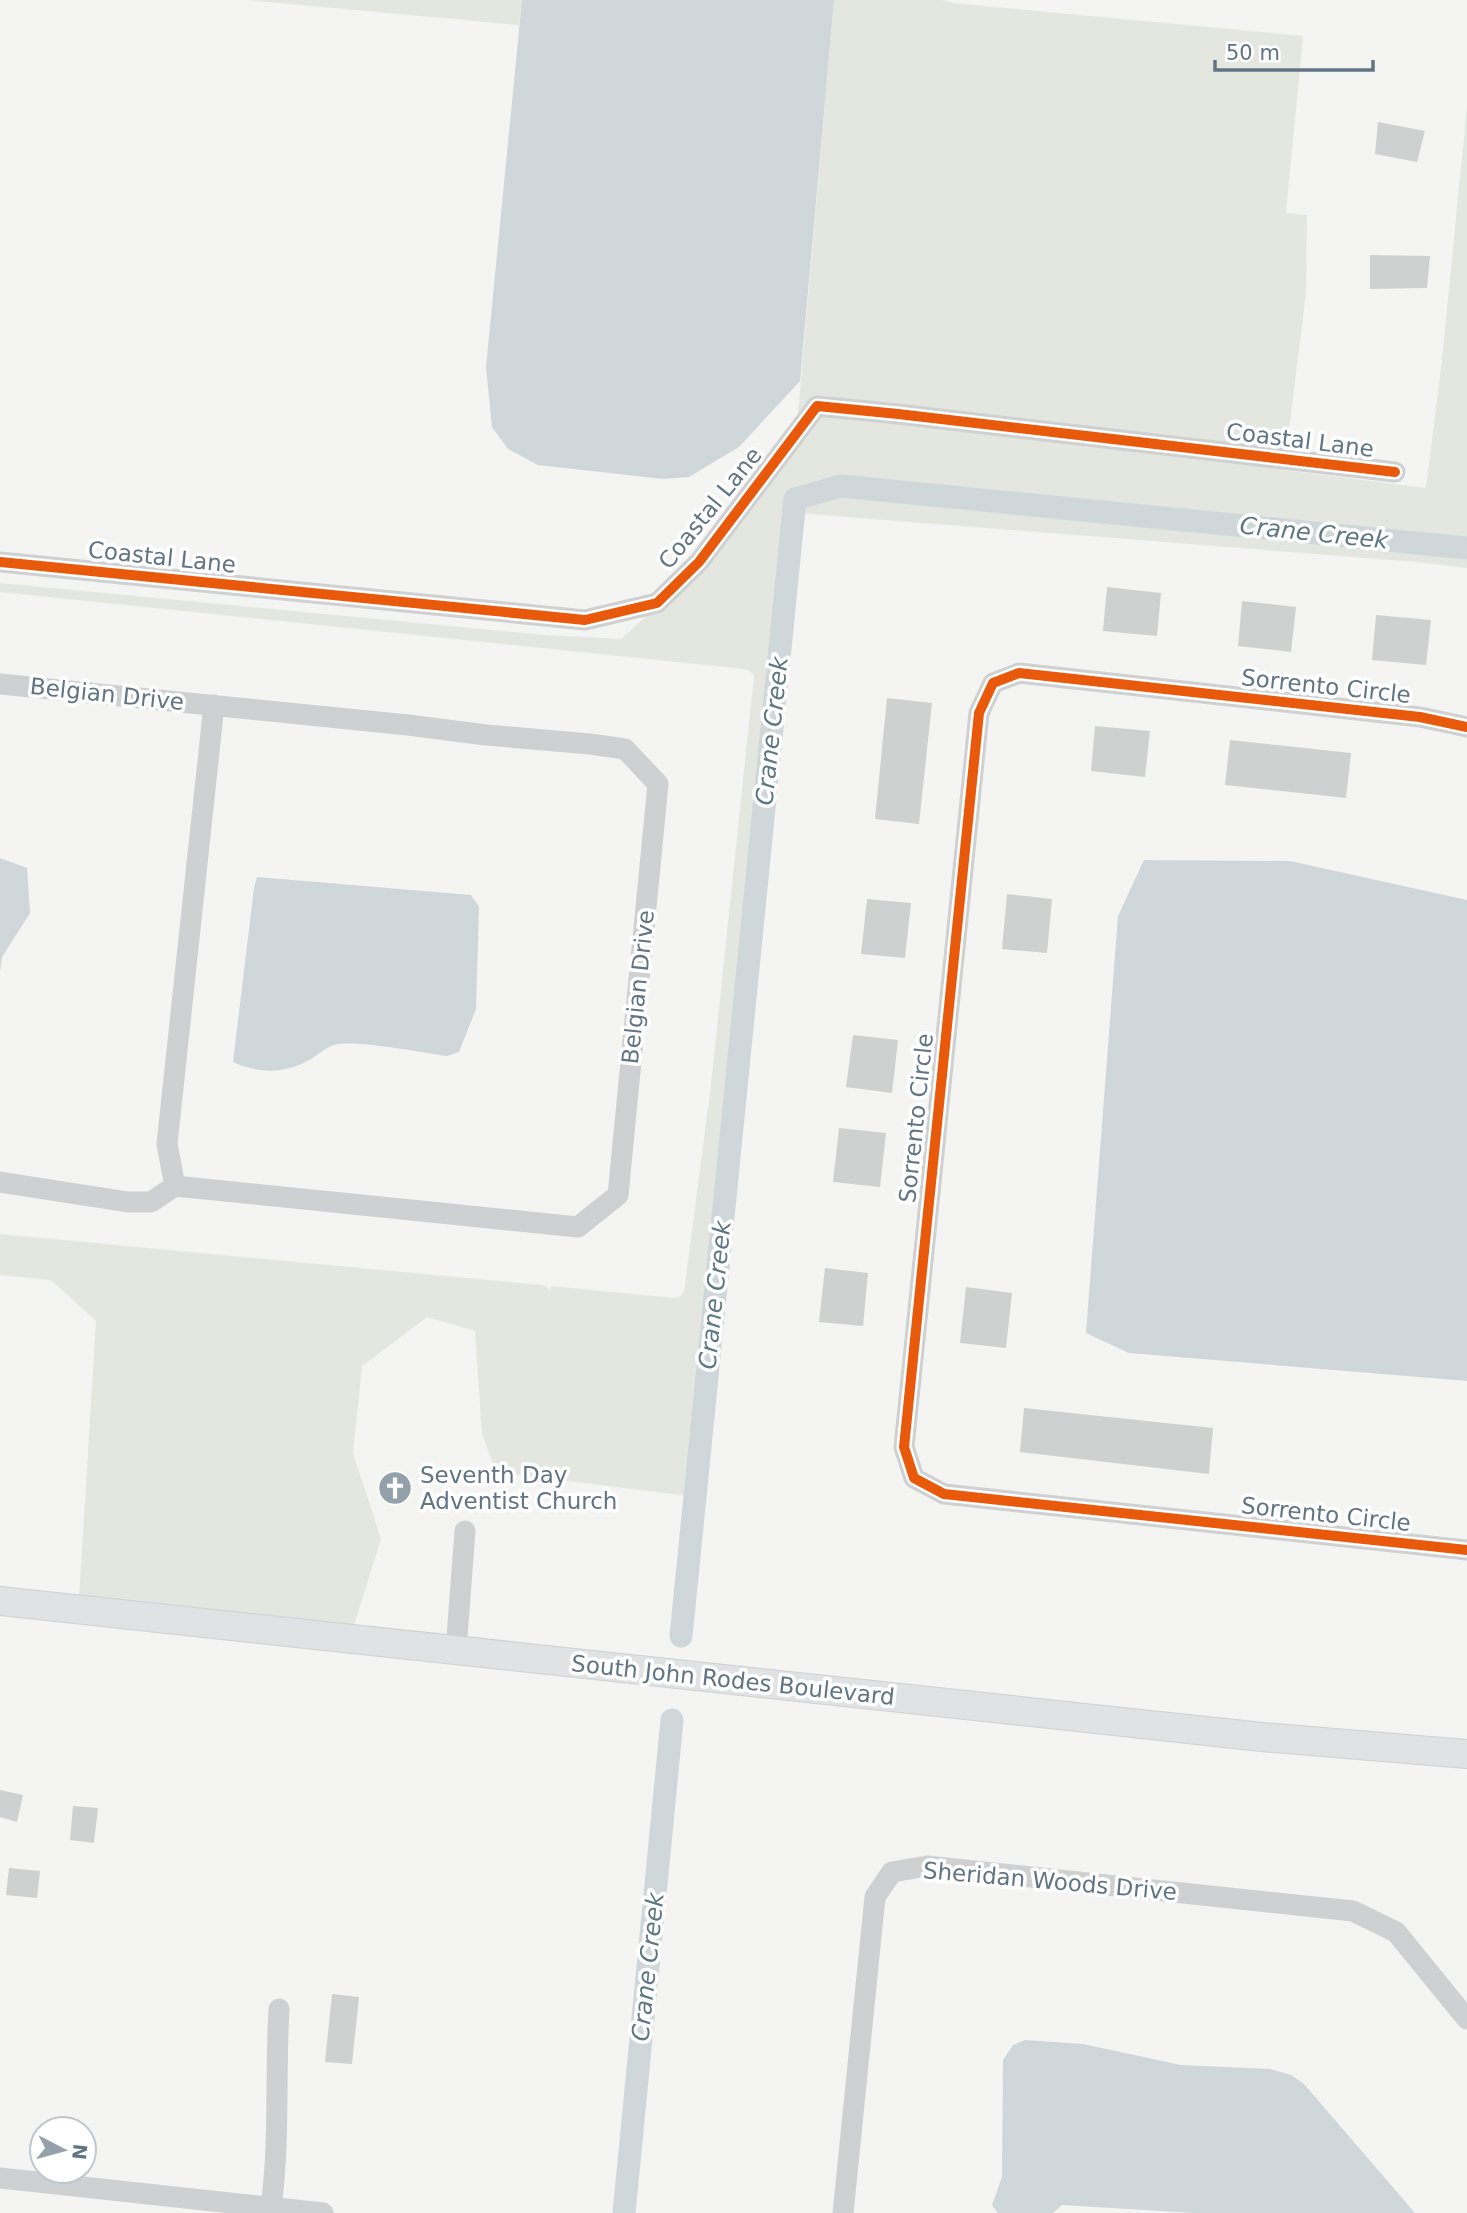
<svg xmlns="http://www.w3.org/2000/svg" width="1467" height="2213" font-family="'DejaVu Sans',sans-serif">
<rect width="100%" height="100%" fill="#f4f4f2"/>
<g fill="#e3e7e0">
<polygon points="245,0 522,0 519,25"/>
<polygon points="834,0 942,0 953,3 1303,36 1286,213 1307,215 1306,293 1284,470 1426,488 1442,360 1467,106 1467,568 1417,562 784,512 776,707 688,1496 496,1472 482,1434 475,1331 427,1317 362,1366 353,1453 381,1539 353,1628 79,1599 96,1321 51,1280 0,1275 0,1234 541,1285 546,1286 550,1290 551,1286 674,1298 680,1297 684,1292 711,1085 754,676 750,671 744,669 0,592 0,583 545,635 621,639 705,563 797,425"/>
</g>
<g fill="#d0d7da">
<polygon points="522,0 834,0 800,381 739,447 689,477 663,479 538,465 508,449 492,427 486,367"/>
<polygon points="0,858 27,868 30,913 2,957 0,971"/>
<polygon points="1144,860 1290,861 1467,900 1467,1381 1129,1353 1086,1333 1118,916"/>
<path d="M257,877l214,18 8,12 -3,102 -17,43 -12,4c-24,-3 -93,-17 -113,-11 -8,2 -16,10 -23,14 -26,15 -51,15 -78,3l21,-174z"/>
<polygon points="1025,2040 1083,2044 1181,2065 1270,2069 1291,2075 1304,2084 1415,2213 1194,2213 1062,2205 1053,2213 998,2213 992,2205 1002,2177 1003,2060 1013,2045"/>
</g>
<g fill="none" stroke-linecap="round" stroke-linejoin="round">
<g stroke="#d0d7da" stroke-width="23">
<polyline points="681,1636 795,499 841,486 1467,548"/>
<polyline points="624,2213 672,1720"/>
</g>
</g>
<g fill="#cfd1d1">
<polygon points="1378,122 1425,131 1417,162 1375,154"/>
<polygon points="1370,255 1430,256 1427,288 1370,289"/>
<polygon points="1107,587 1161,593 1157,636 1103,631"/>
<polygon points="1242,601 1296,607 1291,652 1238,646"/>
<polygon points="1376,615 1431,620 1426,665 1372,660"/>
<polygon points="887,698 932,703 919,824 875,819"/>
<polygon points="1095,726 1150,731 1145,777 1091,771"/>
<polygon points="1230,740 1351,753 1346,798 1225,785"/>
<polygon points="1007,894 1052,899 1047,953 1002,949"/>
<polygon points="867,899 911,903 905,958 861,954"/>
<polygon points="853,1035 898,1040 892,1093 846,1087"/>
<polygon points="839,1128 886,1133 880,1187 833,1182"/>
<polygon points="825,1268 868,1273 863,1326 819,1322"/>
<polygon points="966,1287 1012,1293 1006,1348 960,1343"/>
<polygon points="1024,1408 1213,1428 1209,1474 1020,1452"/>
<polygon points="0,1790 23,1795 17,1822 0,1817"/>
<polygon points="73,1806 98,1808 94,1843 70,1840"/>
<polygon points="9,1868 40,1871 37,1898 6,1895"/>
<polygon points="332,1994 359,1997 352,2064 325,2062"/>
</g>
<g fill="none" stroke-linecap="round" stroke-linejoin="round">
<g stroke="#cfd1d1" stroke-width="30">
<polyline id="major" points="0,1601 1262,1737 1467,1754"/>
</g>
<g stroke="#cfd0d1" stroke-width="21">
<polyline points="0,562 585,620 657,603 699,562 817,406 898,414 1395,472"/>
<polyline points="0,684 408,725 486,735 590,744 625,749 658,784 618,1195 578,1227 175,1186 167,1144 214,705"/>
<polyline points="1467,727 1420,717 1019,673 993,683 979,713 904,1447 914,1478 944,1494 1467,1550"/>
<polyline points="0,1182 128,1202 151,1202 175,1186"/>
<polyline points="456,1650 465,1531"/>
<polyline points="0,2178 323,2213"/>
<path d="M271,2207c9,-65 4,-132 8,-198"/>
<polyline points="843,2213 875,1897 892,1872 927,1866 1353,1911 1396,1932 1467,2019"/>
</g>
<use href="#major" stroke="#e1e2e3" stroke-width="28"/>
<g stroke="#fff" stroke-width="15">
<g id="cycleway">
<polyline points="0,562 585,620 657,603 699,562 817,406 898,414 1395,472"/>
<polyline points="1467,727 1420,717 1019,673 993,683 979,713 904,1447 914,1478 944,1494 1467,1550"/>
</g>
</g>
<use href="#cycleway" stroke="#e8590c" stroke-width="10"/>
</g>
<defs>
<g id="church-disc" transform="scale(1.75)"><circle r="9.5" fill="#94a1aa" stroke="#fff"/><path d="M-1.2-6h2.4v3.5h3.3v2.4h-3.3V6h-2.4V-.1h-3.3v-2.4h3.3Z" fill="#fff"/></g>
</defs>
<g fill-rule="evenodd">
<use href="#church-disc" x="395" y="1488"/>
</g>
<g text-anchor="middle" stroke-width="7" stroke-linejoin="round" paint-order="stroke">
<g font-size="23" fill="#617484" stroke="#fff">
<text transform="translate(1300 440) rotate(7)" y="8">Coastal Lane</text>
<text transform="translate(710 508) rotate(-51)" y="8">Coastal Lane</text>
<text transform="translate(162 557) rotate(6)" y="8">Coastal Lane</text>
<text transform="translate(1326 686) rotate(6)" y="8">Sorrento Circle</text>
<text transform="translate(107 694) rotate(6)" y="8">Belgian Drive</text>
<text transform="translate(638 987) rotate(-84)" y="8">Belgian Drive</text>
<text transform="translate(916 1118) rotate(-84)" y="8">Sorrento Circle</text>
<text transform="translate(1326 1514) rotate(6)" y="8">Sorrento Circle</text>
<text transform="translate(733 1680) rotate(6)" y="8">South John Rodes Boulevard</text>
<text transform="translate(1050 1881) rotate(5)" y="8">Sheridan Woods Drive</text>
</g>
<g font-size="23" fill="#617484" stroke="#fff" text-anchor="start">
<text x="420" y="1483">Seventh Day<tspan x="420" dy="26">Adventist Church</tspan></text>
</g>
<g font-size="24" font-style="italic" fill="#5d7782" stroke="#fff">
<text transform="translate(1314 533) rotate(6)" y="8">Crane Creek</text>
<text transform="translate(772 731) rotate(-84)" y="8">Crane Creek</text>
<text transform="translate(715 1295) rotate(-84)" y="8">Crane Creek</text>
<text transform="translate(648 1967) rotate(-84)" y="8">Crane Creek</text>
</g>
</g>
<g transform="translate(63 2150) rotate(96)"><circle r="33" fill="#ffffff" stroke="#c0c7ce" stroke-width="2"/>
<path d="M0-5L12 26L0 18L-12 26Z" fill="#94a1aa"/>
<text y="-10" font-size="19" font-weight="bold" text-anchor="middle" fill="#617484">N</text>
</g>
<path d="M1215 60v10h158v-10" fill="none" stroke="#617484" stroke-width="3.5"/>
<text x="1226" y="60" font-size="21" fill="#617484" stroke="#ffffff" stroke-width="5" paint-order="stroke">50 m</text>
</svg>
